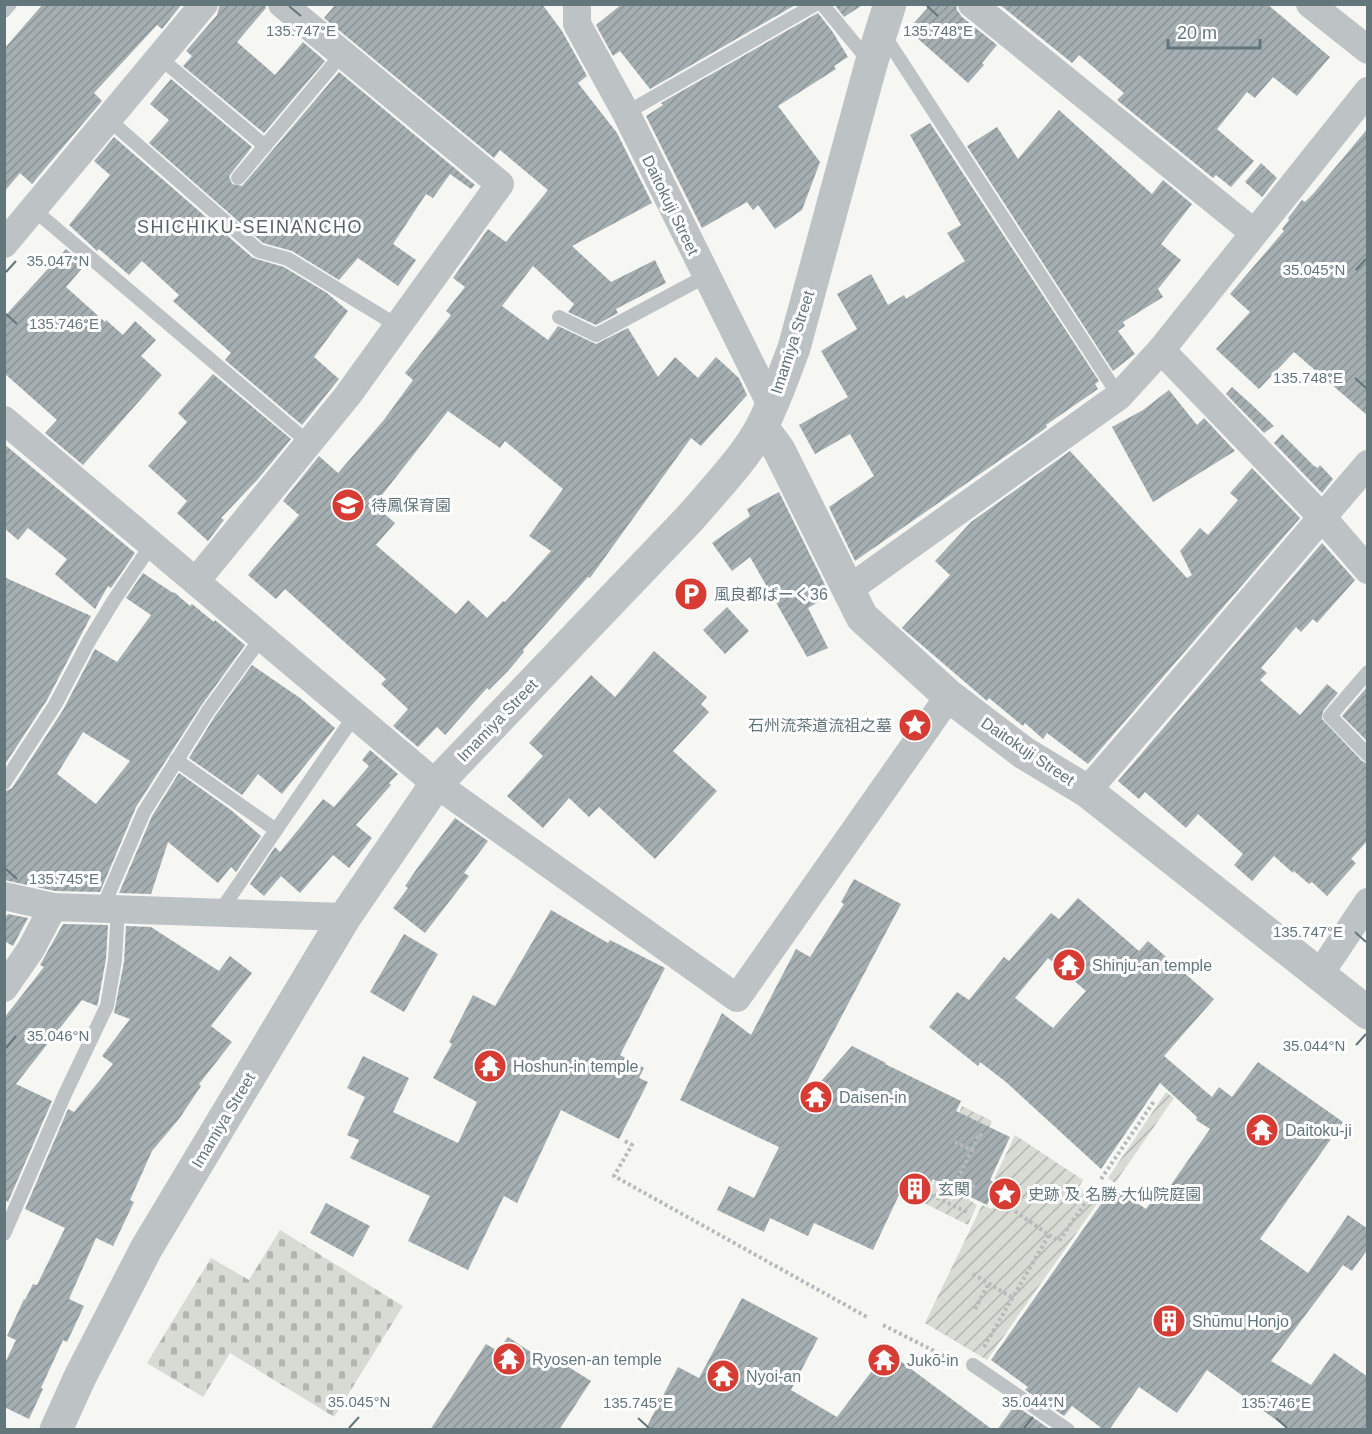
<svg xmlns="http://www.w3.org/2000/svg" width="1372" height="1434" font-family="Arial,'Noto Sans JP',sans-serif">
<defs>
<pattern id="cemetery-stones" width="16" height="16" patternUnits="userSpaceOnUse" patternTransform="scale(1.5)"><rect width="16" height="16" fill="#d7dbd3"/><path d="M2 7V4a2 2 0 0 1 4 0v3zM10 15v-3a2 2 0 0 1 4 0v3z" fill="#b2b6b0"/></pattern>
<pattern id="garden-furrows" width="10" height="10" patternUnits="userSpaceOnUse" patternTransform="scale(1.5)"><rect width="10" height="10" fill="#d7dbd3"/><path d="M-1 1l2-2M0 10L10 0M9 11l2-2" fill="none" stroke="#b2b6b0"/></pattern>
<pattern id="building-hatch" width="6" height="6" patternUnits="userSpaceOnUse" patternTransform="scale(1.5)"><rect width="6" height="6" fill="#a5afb2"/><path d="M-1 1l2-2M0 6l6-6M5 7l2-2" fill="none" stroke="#8a9396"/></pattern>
</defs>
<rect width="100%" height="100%" fill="#f6f6f3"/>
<polygon fill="url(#cemetery-stones)" points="280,1230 403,1306 334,1417 230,1353 203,1397 147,1363 211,1258 249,1280"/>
<g fill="url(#garden-furrows)">
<polygon points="1166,1092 1174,1098 1115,1183 1108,1178"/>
<polygon points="962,1106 992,1121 979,1148 982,1173 969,1200 977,1205 968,1225 924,1203 947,1155 956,1120"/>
<polygon points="1015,1135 1083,1180 1079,1187 1099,1201 987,1360 925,1323 982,1205 992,1209 1004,1184 994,1179"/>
</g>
<g fill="url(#building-hatch)" fill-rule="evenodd">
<polygon points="43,4 182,4 162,29 157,25 94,93 102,101 32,184 20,173 4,192 4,49"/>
<polygon points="220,4 266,4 266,8 237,42 275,75 303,42 325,61 264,133 183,66 192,56 186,51 217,15"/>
<path d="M336,4h206l20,27 25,45 -9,7 39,50 35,70 -80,43 39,36 44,-22 11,23 -50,26 2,4 -22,12 -28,-13 6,-8 -41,-38 -31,40 46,34 10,-14 38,18 32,-16 30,49 17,-20 23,21 18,-21 23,21 8,17 -46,51 -10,-8 -101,140 -2,-1 -65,73 1,2 -16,19 -19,19 -2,-2 -42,47 -8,-8 -19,20 -25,-21 15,-17 -27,-25 5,-5 -101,-90 -9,10 -28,-24 51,-60 -16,-14 36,-45 19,17 45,-52 30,-41 -8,-7 46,-58 -5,-4 19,-24 -12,-9 35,-49 18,13 42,-52 -48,-40 -6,8 -170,-140zM448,411l52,37 5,-7 58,48 -34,47 22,15 -46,51 -2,-1 -16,17 -19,-18 -12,14 -80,-69 19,-22 -21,-18z"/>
<polygon points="622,4 797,4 650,89 620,51 613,56 596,25"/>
<polygon points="834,4 864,4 844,17"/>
<polygon points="931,4 956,4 957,10 962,17 997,45 982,63 984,65 968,83 916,37 918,27 914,23"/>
<polygon points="999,4 1267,4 1330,57 1297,96 1273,77 1255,98 1247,92 1217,129 1254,161 1231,187 1216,175 1213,178 1117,100 1124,93 1079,55 1072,63"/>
<polygon points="818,13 832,31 848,57 834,66 836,69 778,106 820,162 802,210 775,229 758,205 753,210 747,202 702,228 646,116 663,105 661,103"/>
<polygon points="339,72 475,185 471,189 450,174 433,198 426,194 393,244 416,260 398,286 358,258 339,280 292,251 263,243 149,143 169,120 150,104 171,79 252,147 229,176 232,184 242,186"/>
<polygon points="1059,110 1152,194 1163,180 1192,204 1161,244 1181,260 1158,289 1163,297 1123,322 1125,326 1118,331 1135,354 1113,371 967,146 997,127 1018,159"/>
<polygon points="930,123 1099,381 1095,384 1098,389 1046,425 1047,427 1039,433 855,561 829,507 874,476 850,434 815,454 799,425 848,397 821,351 857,329 837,294 871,274 888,305 904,295 906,299 965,261 947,233 961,225 910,135"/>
<polygon points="1368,128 1368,416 1294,352 1259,389 1216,349 1250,312 1230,294 1284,231 1282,229 1289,220 1288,218 1302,200 1305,202 1313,194"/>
<polygon points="114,137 253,258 284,267 327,293 348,311 314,357 339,379 302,425 225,360 231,353 173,301 179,295 142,261 129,275 99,249 97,251 69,225 110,175 94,161"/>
<polygon points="1261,163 1277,178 1262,197 1245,182"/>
<polygon points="66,249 85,265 66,287 105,322 106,320 123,335 135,321 156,340 141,356 162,375 83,465 45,433 57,420 4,373 4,317"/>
<polygon points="213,374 291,439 258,479 221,518 224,520 208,541 177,513 187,501 148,466 187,422 178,413"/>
<polygon points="1232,387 1251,404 1274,426 1264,433 1226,394"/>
<polygon points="1169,390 1197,425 1204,418 1235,451 1153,502 1112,427 1143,410"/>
<polygon points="1282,434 1314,466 1318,468 1320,465 1333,479 1322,493 1274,443"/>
<polygon points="4,444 135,553 111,588 108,586 95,609 55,574 67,559 28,528 18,540 4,528"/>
<polygon points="1070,451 1187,578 1192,575 1180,551 1200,528 1208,535 1238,500 1230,493 1252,468 1300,518 1088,764 1047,733 1043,739 1025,723 1023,726 989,698 987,701 902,628 950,575 935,561 971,522"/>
<polygon points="779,492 830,595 808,608 828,648 807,657 750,557 732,571 712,543 750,516 747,509"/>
<polygon points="1322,543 1355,580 1317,623 1313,619 1301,632 1296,627 1261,668 1267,673 1260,680 1300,715 1327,684 1338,693 1323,711 1322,719 1362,761 1368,764 1368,840 1351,859 1356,863 1327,896 1312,882 1309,884 1294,871 1293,873 1274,856 1252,881 1234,865 1243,854 1198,814 1186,828 1145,792 1139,799 1118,781"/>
<path d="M143,573l30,20 1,-1 16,14 2,-2 22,18 1,-2 30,25 -44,61 -65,101 -36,85 -45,-1 -51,-11v-88l8,-4 51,-78 32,-61 22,13 34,-47 -25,-17zM83,732l47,29 -34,43 -39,-30z"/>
<polygon points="4,577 91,616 47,700 4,766"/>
<polygon points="727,607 749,631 725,654 703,630"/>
<polygon points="654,651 707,697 701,704 709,712 673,751 717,791 655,859 599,807 589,817 569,798 543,828 507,796 543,756 529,743 591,675 615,697"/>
<polygon points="252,665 300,698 335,728 282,794 258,774 242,795 189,758 215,716"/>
<polygon points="1368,686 1368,742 1342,716"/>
<polygon points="370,750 398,774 389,783 391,785 356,825 372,838 349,868 333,855 300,893 281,876 264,896 250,884 275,847 280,852 323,799 334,807 369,766 362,760"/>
<polygon points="179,773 231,810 261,836 236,872 231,867 218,883 168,842 151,894 119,893 152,816"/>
<polygon points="455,818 488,841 464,873 469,876 425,933 393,908 408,888 405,886 418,867"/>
<polygon points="854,879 901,904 801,1093 807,1097 852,1046 886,1063 885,1064 961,1101 956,1111 1010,1137 990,1180 997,1184 987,1205 933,1179 921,1202 899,1195 873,1250 814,1223 808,1236 770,1218 764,1232 717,1210 729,1186 754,1198 779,1147 680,1100 722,1013 751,1035 796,949 810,957 844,904 841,902"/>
<path d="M1078,898l61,53 9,-10 66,58 -50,57 48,41 7,-10 13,10 26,-35 85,60 -83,117 48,34 40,-58 20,14v20l-16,22 -9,-6 -72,96 40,24 23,-32 34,24v53h-78l-83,-60 -30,43 -38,-26 -30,43h-5l-32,-24 -8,10 -39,-26 3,-3 -37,-27 122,-173 33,22 15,-21 5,4 44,-63 -14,-9 1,-3 -37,-34 -59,86 -95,-87 -26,-20 -2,4 -49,-39 28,-35 12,8 35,-43 5,4 42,-48 8,6zM1048,958l38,33 -33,37 -38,-30z"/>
<polygon points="551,910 608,943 610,940 665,968 620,1055 644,1068 639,1078 648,1082 619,1139 561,1110 517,1203 504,1196 468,1270 408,1241 430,1196 350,1158 359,1140 347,1135 365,1097 347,1088 363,1056 409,1078 393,1112 458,1143 477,1102 433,1078 452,1044 449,1042 473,995 495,1006"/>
<polygon points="8,914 28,918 13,946 4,941 4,919"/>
<polygon points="63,924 108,925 106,959 98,1003 97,1006 82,1000 16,1084 52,1101 8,1202 4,1200 4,1018 44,967 40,965"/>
<polygon points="126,926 151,927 219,971 230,956 252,973 211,1026 232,1042 199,1084 201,1086 179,1119 152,1151 130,1200 134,1202 113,1246 96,1238 69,1299 84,1306 67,1342 63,1340 41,1388 43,1389 29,1419 4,1407 4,1365 16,1340 7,1336 24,1299 25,1300 33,1284 37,1285 65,1228 25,1209 68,1109 74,1112 113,1064 102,1056 130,1019 114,1013 124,962"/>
<polygon points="404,934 438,954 404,1012 370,992"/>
<polygon points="326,1203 370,1226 353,1257 310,1233"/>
<polygon points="742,1298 818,1338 791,1390 837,1417 887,1351 993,1430 645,1430 678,1367 699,1378"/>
<polygon points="508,1337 555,1368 559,1361 591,1381 559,1430 430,1430 486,1344 498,1351"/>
<polygon points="1015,1405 1051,1430 997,1430"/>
</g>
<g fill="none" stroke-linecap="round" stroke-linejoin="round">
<g stroke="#b6babc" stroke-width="4" stroke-dasharray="3 3" stroke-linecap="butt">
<polyline points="625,1141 632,1145 614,1176 867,1317"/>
<polyline points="955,1142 972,1150 958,1178 977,1188"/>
<polyline points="972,1150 979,1134 982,1136"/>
<polyline points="1101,1179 1155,1100"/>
<polyline points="926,1193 967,1212"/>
<polyline points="1049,1235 1059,1241 1092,1193"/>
<polyline points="973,1274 1013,1298"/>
<polyline points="975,1309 989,1283"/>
<polyline points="883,1325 952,1360"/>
<polyline points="984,1347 1049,1235 992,1195"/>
</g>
<g stroke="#bdc3c5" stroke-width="14">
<polyline points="822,4 869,61"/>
<polyline points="4,11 10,4"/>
<polyline points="884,35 1119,396"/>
<polyline points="160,58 265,146"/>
<polyline points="626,113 816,4"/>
<polyline points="108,119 259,251 288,259 398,326"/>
<polyline points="238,178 342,54"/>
<polyline points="33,209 309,443"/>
<polyline points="559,317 596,335 706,276"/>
<polyline points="1368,672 1330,716 1368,755"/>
<polyline points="176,760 276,830"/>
<polyline points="4,783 55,705 89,641 114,600 152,544"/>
<polyline points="102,909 144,812 208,711 262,637"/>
<polyline points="219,913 355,715"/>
<polyline points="4,1234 65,1094 107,1006 115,960 118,909"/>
<polyline points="973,1365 1068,1430"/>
</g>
<g stroke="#bdc3c5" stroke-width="28">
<polyline points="577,4 577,24 626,113 771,405"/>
<polyline points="972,4 1253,232"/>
<polyline points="1310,4 1368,50"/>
<polyline points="4,244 204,4"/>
<polyline points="1161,350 1322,517 1368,570"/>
<polyline points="4,420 436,784 737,998 949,696"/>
<polyline points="196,581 348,395 500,184 282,4"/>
<polyline points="849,589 1119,396 1161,350 1368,91"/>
<polyline points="1087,791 1368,464"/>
<polyline points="4,896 53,907 345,917"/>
<polyline points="1319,975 1368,902"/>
<polyline points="4,988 31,949 53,907"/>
</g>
<g stroke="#bdc3c5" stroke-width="33">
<polyline points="762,427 779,450 862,617 949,696 1024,753 1087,791 1368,1013"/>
<path d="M56,1430l24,-53 66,-128 199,-332 91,-133 255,-267c23,-27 55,-60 71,-91 13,-25 22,-52 32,-78l77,-284 19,-60"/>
</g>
</g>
<path fill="none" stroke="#63767c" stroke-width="2" d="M289,6l12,10M927,6l11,10M1356,270l10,-11M6,272l10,-11M6,314l11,10M1355,378l11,10M6,869l11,10M1355,932l11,10M1356,1045l10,-11M6,1048l10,-12M638,1418l11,10M1276,1418l11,10M349,1428l10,-11M1024,1428l9,-11"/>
<defs>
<g id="school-disc" transform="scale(1.725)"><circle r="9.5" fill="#d63c33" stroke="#fff"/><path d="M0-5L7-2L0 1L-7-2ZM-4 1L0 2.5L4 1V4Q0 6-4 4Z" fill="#fff"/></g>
<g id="parking-disc" transform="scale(1.725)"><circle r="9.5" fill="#d63c33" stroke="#fff"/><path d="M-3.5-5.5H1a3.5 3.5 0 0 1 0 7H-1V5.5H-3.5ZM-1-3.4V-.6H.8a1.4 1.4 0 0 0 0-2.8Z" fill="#fff"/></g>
<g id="sight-disc" transform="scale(1.725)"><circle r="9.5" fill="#d63c33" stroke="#fff"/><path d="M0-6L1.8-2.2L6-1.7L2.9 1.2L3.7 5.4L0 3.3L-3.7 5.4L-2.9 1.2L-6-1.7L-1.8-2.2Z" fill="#fff"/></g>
<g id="temple-disc" transform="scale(1.725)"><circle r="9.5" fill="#d63c33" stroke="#fff"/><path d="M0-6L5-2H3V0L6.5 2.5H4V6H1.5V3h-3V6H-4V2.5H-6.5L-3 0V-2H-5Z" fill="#fff"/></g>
<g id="building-disc" transform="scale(1.725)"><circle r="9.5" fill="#d63c33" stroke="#fff"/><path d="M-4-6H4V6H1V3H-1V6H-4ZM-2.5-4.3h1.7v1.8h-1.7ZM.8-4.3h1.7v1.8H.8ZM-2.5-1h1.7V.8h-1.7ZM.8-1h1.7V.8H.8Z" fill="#fff"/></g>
</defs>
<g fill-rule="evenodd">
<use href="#school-disc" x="348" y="505"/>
<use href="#parking-disc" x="691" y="594"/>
<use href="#sight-disc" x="915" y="725"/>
<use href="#temple-disc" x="1069" y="965"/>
<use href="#temple-disc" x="490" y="1066"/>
<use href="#temple-disc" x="816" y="1097"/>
<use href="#temple-disc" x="1262" y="1130"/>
<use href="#building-disc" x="915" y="1189"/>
<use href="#sight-disc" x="1005" y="1194"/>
<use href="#building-disc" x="1169" y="1321"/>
<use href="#temple-disc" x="509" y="1359"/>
<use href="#temple-disc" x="884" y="1360"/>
<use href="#temple-disc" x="723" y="1376"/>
</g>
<g text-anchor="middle" stroke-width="6" stroke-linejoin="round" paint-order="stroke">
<g font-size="16" fill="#63767c" stroke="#fff">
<text transform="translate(671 205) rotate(64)" y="6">Daitokuji Street</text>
<text transform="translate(792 342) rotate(-72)" y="6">Imamiya Street</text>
<text transform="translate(497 720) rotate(-46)" y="6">Imamiya Street</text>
<text transform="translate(1028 751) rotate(34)" y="6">Daitokuji Street</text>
<text transform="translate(223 1120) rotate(-59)" y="6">Imamiya Street</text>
</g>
<g font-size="16" fill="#63767c" stroke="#fff" text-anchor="start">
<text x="371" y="511">待鳳保育園</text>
<text x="714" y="600">風良都ぱーく36</text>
<text x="892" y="731" text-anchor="end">石州流茶道流祖之墓</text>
<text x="1092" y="971">Shinju-an temple</text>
<text x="513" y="1072">Hoshun-in temple</text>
<text x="839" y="1103">Daisen-in</text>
<text x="1285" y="1136">Daitoku-ji</text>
<text x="938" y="1195">玄関</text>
<text x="1028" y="1200">史跡 及 名勝 大仙院庭園</text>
<text x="1192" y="1327">Shūmu Honjo</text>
<text x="532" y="1365">Ryosen-an temple</text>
<text x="907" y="1366">Jukō-in</text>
<text x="746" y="1382">Nyoi-an</text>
</g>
<g font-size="18" letter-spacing="1.5" fill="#556368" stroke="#fff">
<text x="250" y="233">SHICHIKU-SEINANCHO</text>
</g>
</g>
<g font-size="15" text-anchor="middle" fill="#63767c" stroke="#fff" stroke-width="6" stroke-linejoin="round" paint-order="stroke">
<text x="301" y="36">135.747°E</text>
<text x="938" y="36">135.748°E</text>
<text x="58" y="266">35.047°N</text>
<text x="1314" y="275">35.045°N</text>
<text x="64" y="329">135.746°E</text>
<text x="1308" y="383">135.748°E</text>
<text x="64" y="884">135.745°E</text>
<text x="1308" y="937">135.747°E</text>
<text x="58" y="1041">35.046°N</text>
<text x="1314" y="1051">35.044°N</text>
<text x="359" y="1407">35.045°N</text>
<text x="1033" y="1407">35.044°N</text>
<text x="638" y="1408">135.745°E</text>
<text x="1276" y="1408">135.746°E</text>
</g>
<rect width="1372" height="1434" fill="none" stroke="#63767c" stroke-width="12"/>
<path d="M1168 39v9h92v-9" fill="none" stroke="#63767c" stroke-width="3"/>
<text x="1177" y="39" font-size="18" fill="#63767c" stroke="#ffffff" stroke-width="4.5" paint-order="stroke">20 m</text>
</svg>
